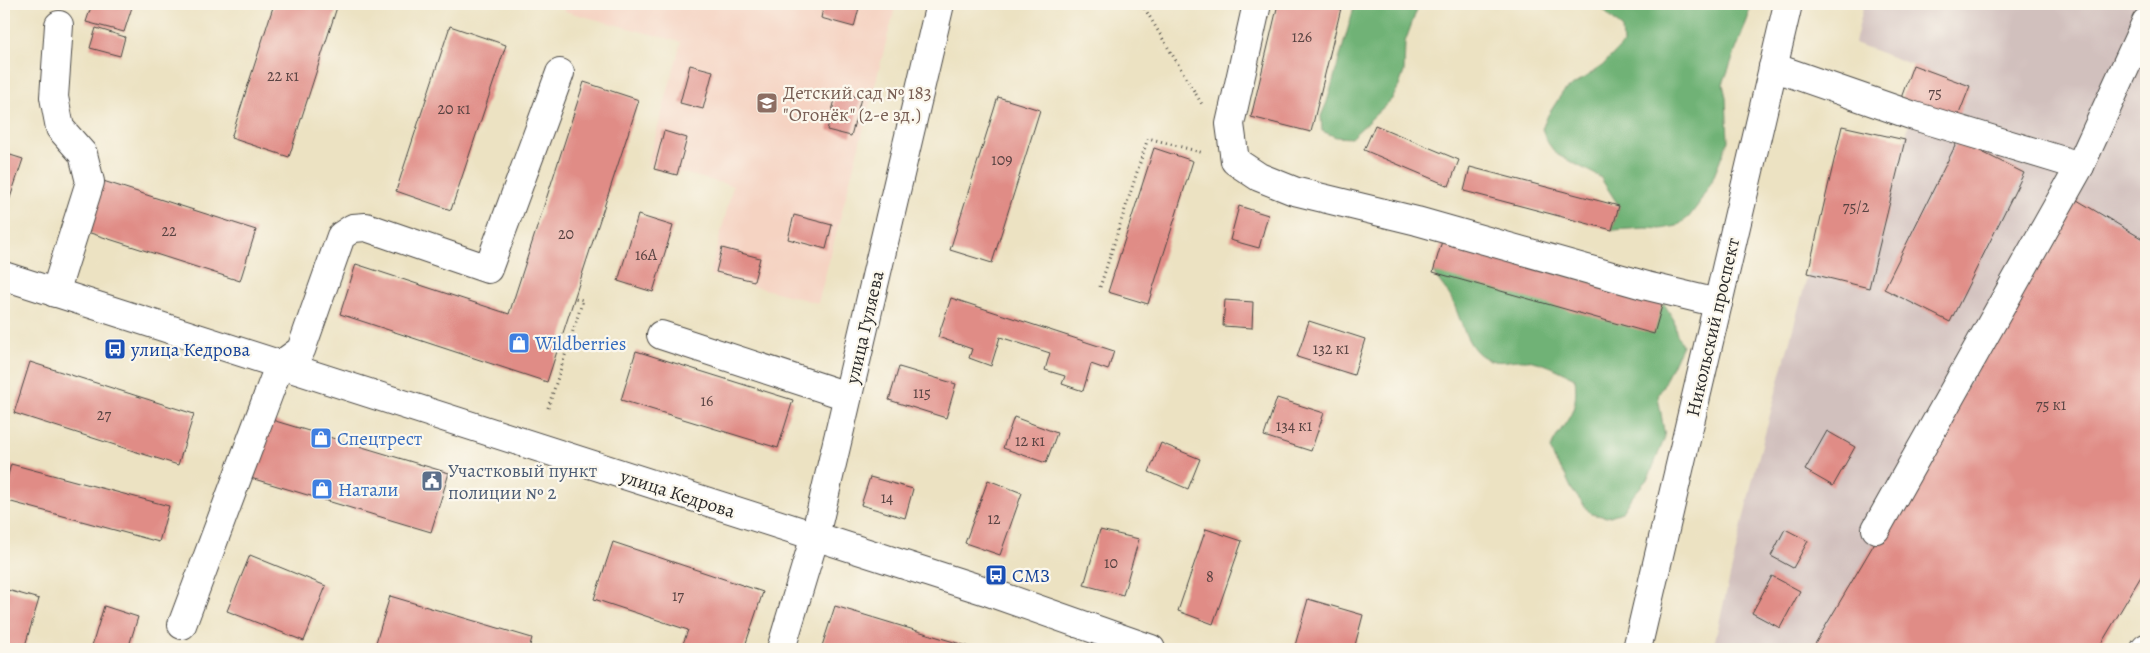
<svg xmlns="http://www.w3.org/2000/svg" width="2150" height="653" font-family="Alegreya,serif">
<rect width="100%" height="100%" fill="#fbf7ec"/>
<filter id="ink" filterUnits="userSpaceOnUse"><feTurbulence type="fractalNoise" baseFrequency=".02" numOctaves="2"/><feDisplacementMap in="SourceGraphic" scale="10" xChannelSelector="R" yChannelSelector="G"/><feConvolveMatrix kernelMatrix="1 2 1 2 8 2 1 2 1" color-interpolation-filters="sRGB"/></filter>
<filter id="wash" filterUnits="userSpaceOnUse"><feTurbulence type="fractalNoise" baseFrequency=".0096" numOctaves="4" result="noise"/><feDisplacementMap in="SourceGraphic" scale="20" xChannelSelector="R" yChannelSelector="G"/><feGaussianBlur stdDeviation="1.12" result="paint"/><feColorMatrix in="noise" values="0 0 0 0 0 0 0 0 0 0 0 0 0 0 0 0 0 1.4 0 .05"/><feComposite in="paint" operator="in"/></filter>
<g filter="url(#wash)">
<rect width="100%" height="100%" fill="#ece2c2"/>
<polygon fill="#f5d3c2" points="566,4 896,4 818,303 710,275 733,186 648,164 681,42 564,11"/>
<polygon fill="#d1c0bd" points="1864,4 2146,4 2146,568 2098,649 1713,649 1753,478 1808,273 1869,288 1911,115 1913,65 1855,43"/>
<g fill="#70b276" stroke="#4e6e50">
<polygon points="1355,4 1419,4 1405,42 1404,72 1399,86 1392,99 1351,138 1336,137 1322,131 1321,116 1327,102"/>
<polygon points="1597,4 1750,4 1748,18 1723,84 1726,97 1728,141 1712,181 1698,205 1689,217 1677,226 1661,229 1646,228 1612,230 1619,206 1600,177 1556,154 1548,143 1542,129 1548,115 1563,92 1602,66 1623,44 1622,28"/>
<path d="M1433,272l230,30 11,18 2,12 6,13 -24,51 7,41 -16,40 -19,22 -8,13 -15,5 -16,-3 -19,-24 -7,-15 -9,-12 -6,-14c15,-32 29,-31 25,-71 -16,-7 -32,-17 -50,-18 -9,-1 -23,3 -31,1 -28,-6 -31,-39 -42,-61 -4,-9 -13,-18 -19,-28z"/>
</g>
<g id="blocks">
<g fill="#e08c86">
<polygon points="92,4 133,4 124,32 86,22"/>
<polygon points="274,4 338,4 289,157 231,138"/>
<polygon points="824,4 860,4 854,27 821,18"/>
<polygon points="1278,4 1342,4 1311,132 1251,117"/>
<polygon points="4,5 10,7 4,26"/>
<polygon points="450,26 506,45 451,210 396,191"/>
<polygon points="96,28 125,37 120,56 90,48"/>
<polygon points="690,65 713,71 703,109 680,103"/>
<polygon points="1913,65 1970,86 1957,119 1901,98"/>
<polygon points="584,82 639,100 547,382 340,314 356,264 509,314"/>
<polygon points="837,92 861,98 851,136 827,130"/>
<polygon points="998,97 1040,110 992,263 950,250"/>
<polygon points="1375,125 1459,160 1449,186 1364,150"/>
<polygon points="1842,126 1905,140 1869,288 1808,273"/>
<polygon points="664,131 687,138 677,175 654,169"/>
<polygon points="1958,140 2024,173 1950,322 1884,289"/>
<polygon points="1154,148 1193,161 1148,304 1108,292"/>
<polygon points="4,153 23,159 6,210 4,209"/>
<polygon points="1470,167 1619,206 1612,230 1464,191"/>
<polygon points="97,179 256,230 240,281 81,230"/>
<polygon points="2077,200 2146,241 2146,568 2098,649 1812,649"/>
<polygon points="1239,206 1268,215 1259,248 1230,240"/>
<polygon points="638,215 673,226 653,292 618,281"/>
<polygon points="794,215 832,225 826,249 788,239"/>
<polygon points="1442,241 1663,302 1654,334 1433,272"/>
<polygon points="722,248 760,258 754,281 716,272"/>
<polygon points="951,298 1114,351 1108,370 1091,364 1083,391 1062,384 1065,376 1045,370 1050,353 1000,337 991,366 969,358 972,349 938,337"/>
<polygon points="1225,300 1253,302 1252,328 1223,326"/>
<polygon points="1309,321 1365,339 1354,375 1297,357"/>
<polygon points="636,351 793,400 778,448 621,400"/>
<polygon points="30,362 194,414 178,465 14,413"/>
<polygon points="899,367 956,384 946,418 889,400"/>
<polygon points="1277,398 1324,413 1311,451 1264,436"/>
<polygon points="262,417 449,473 431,532 244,476"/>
<polygon points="1014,417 1057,433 1046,463 1003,448"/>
<polygon points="1827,431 1855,447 1833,486 1805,470"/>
<polygon points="1161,443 1200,459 1188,489 1149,472"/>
<polygon points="11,464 169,506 159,542 4,500 4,490"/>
<polygon points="870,477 913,489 905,518 861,505"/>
<polygon points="988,480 1022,493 1000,555 965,543"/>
<polygon points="1206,529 1242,541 1213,624 1178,611"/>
<polygon points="1785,529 1808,541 1793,568 1771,556"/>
<polygon points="1100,530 1139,539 1123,595 1084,585"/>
<polygon points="613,542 763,592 744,649 681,649 688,630 594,599"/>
<polygon points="250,555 326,586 304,641 227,611"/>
<polygon points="1772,576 1800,591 1780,628 1752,613"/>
<polygon points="4,589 39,599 24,649 4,649"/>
<polygon points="390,596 532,638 529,649 374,649"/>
<polygon points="1308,599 1363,615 1354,649 1294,649"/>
<polygon points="104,606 138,617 128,649 91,649"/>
<polygon points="835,606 977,649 821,649"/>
</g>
</g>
</g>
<g filter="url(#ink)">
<use href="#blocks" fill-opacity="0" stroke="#484642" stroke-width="1"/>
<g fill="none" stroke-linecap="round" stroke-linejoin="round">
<g stroke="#484642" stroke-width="30">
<g id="minor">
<polyline points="1257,4 1230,124 1235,161 1259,177 1294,191 1417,221 1647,286 1718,303"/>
<polyline points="1773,67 1911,115 2080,166"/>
<polyline points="55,293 90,182 83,154 60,128 54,97 59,25"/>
<polyline points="661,335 847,396"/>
<polyline points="1876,529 2080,166 2146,22"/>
<polyline points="182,625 279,366 301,350 341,236 353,228 366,227 488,269 560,73"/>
<polyline points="781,649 815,536 940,4"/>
<polyline points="2145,649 2146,648"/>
</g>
</g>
<g stroke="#484642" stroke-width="30">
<g id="major">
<polyline points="4,276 989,592 1151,649"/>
<polyline points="1637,649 1788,4"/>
</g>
</g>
<g stroke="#484642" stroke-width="3" stroke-dasharray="1 4" stroke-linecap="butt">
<polyline points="1142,4 1203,106"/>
<polyline points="1100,287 1148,138 1204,153"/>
<polyline points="548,408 583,300 575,298"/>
</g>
<use href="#minor" stroke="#fff" stroke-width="28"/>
<use href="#major" stroke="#fff" stroke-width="28"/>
</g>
</g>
<defs>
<g id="school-square" transform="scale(1.125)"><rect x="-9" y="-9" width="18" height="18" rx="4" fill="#8d6e63" stroke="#fbf7ec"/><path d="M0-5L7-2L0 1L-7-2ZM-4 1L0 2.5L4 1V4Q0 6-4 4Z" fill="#fff"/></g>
<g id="shop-square" transform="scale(1.125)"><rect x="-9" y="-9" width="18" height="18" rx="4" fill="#3f7fe0" stroke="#fbf7ec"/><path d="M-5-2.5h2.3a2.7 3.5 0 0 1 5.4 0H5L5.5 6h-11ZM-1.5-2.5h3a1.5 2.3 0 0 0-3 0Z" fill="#fff"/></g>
<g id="bus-square" transform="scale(1.125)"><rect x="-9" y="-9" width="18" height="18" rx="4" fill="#1a4fb4" stroke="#fbf7ec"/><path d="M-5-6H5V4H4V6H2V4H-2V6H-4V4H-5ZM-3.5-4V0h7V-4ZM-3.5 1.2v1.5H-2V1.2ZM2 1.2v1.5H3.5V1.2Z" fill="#fff"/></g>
<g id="civic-square" transform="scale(1.125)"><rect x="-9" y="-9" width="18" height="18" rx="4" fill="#5c6f8a" stroke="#fbf7ec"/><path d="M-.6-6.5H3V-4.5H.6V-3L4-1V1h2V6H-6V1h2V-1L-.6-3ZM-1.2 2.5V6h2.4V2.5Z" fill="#fff"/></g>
</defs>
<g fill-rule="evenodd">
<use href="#school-square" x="767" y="103"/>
<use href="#shop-square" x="519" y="343"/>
<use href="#bus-square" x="115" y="349"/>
<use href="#shop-square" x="321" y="438"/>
<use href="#civic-square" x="432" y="481"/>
<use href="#shop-square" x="322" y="489"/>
<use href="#bus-square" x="996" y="575"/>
</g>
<g text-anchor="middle" stroke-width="4.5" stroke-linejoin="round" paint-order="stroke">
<g font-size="16" fill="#584342">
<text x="1302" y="42">126</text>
<text x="283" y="81">22 к1</text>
<text x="1935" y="98">75</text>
<text x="454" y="114">20 к1</text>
<text x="1002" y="165">109</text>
<text x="1856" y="212">75/2</text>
<text x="169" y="236">22</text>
<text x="566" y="239">20</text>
<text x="646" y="260">16А</text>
<text x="1331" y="354">132 к1</text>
<text x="922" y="398">115</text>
<text x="707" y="406">16</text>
<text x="2051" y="410">75 к1</text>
<text x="104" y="420">27</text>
<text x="1294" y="431">134 к1</text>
<text x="1030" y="446">12 к1</text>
<text x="887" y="503">14</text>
<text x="994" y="524">12</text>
<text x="1111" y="568">10</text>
<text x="1210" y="582">8</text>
<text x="678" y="601">17</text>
</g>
<g font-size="19" fill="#785e54" stroke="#fbf7ec" text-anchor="start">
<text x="783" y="99">Детский сад № 183<tspan x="783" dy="22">"Огонёк" (2-е зд.)</tspan></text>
</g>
<g font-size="19" fill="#2b2b2b" stroke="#fbf7ec">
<text transform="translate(864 327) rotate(-77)" y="7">улица Гуляева</text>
<text transform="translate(1712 327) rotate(-77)" y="7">Никольский проспект</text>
<text transform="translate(678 493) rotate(18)" y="7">улица Кедрова</text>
</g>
<g font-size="19" fill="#366cbe" stroke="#fbf7ec" text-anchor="start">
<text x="535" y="350">Wildberries</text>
<text x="337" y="445">Спецтрест</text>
<text x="338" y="496">Натали</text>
</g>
<g font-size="19" fill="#164399" stroke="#fbf7ec" text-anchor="start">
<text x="131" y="356">улица Кедрова</text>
<text x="1012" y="582">СМЗ</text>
</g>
<g font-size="19" fill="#4e5e75" stroke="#fbf7ec" text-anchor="start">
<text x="448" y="477">Участковый пункт<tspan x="448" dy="22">полиции № 2</tspan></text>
</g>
</g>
<rect width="2150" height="653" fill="none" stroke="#fbf7ec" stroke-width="20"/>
</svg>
